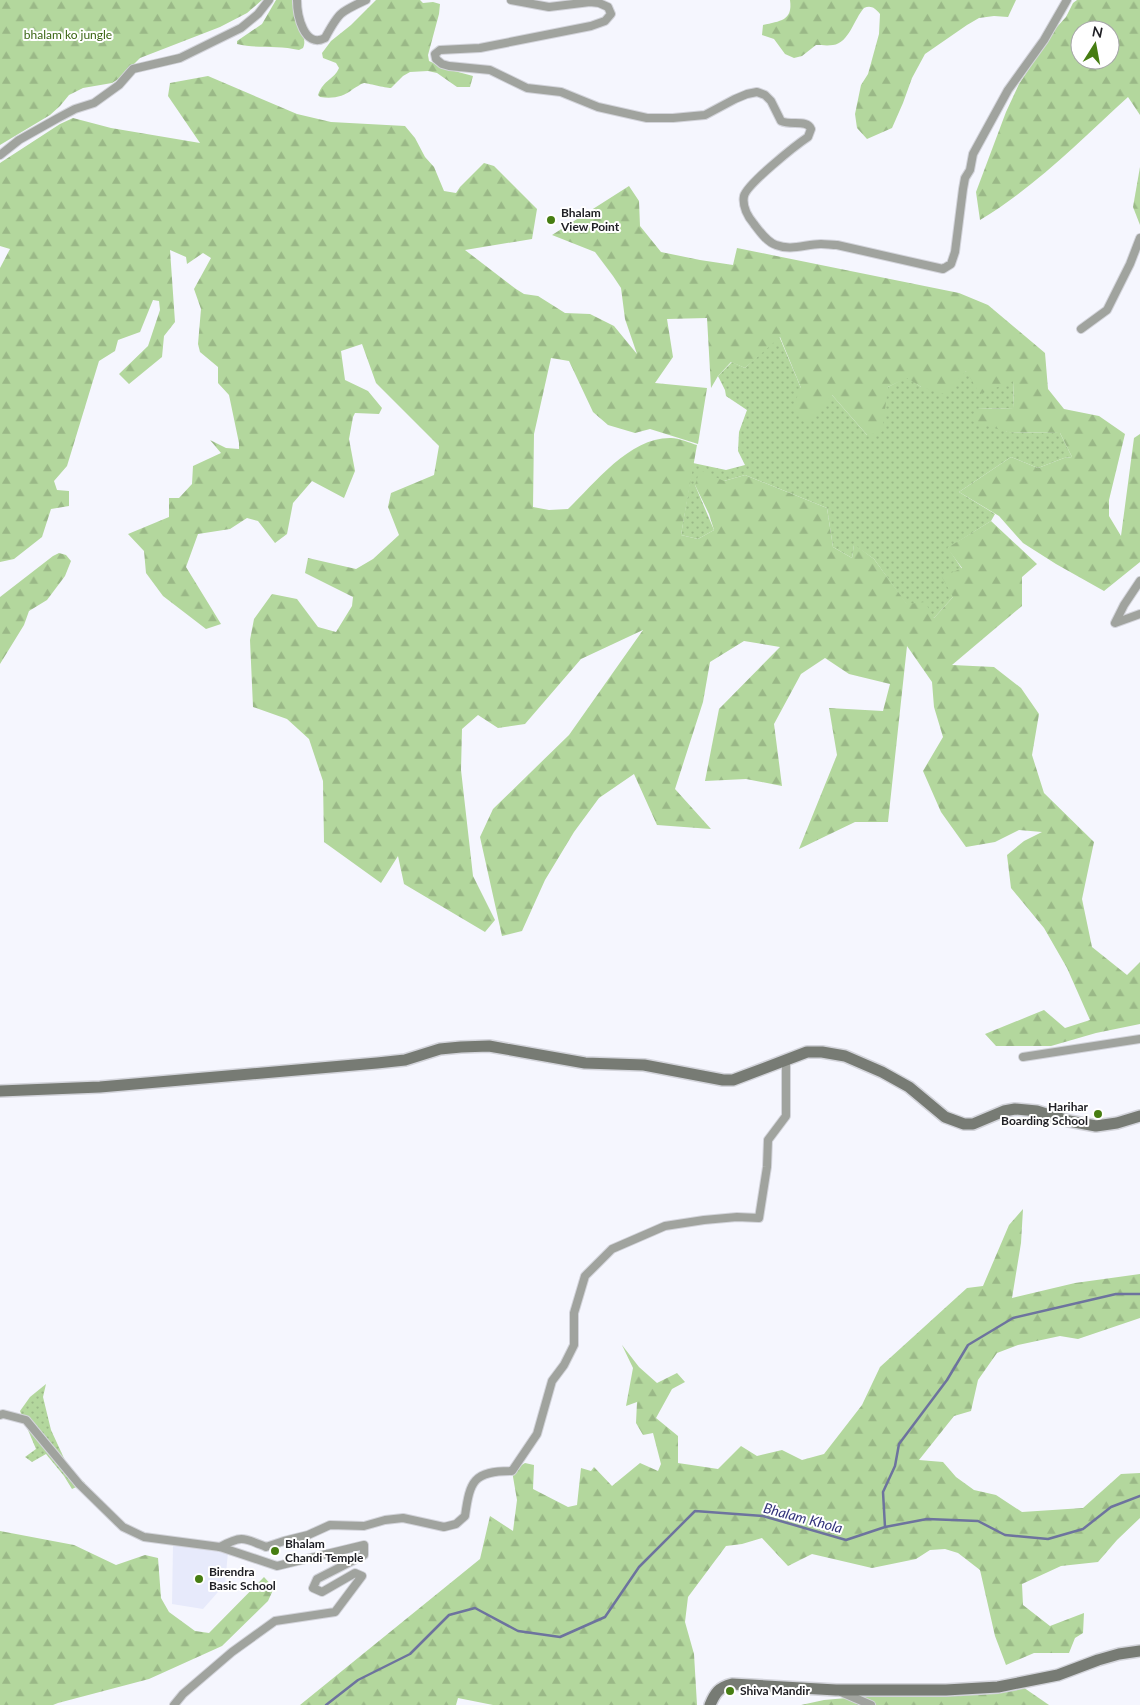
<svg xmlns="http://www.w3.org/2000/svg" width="1140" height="1705" font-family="Lato,sans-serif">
<defs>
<pattern id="grass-dots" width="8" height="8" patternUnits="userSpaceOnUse" patternTransform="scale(1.25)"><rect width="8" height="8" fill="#b3d79d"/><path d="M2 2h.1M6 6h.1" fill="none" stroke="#9ab887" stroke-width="1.8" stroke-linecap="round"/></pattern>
<pattern id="forest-firs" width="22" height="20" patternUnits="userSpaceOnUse" patternTransform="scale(1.25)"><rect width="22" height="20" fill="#b3d79d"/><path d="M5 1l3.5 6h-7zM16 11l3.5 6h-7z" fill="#9ab887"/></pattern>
</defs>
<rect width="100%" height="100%" fill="#f5f6fe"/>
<polygon fill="#e7eafb" points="173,1545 207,1547 228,1552 225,1584 203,1609 172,1604"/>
<g fill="url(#grass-dots)">
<polygon points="779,336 801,388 832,395 867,435 888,387 907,377 921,387 966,371 1013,381 1014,408 976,409 1007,432 1060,433 1072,457 1064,458 1038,468 1011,457 959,492 995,514 991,521 948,548 962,569 953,597 934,618 907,605 874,559 854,545 852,558 833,547 827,508 745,475 724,481 695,485 714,530 698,539 681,535 693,463 726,470 745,465 738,451 739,432 747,410 726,396 725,390 718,376 732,362 745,368"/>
<polygon points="46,1384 43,1397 51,1430 69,1469 85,1483 72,1489 64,1476 46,1454 32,1462 25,1457 36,1449 20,1411 30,1397"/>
</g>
<g fill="url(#forest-firs)" fill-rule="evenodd">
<polygon points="0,0 262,0 247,13 220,27 140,58 120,78 112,83 83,88 69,95 60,106 50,115 0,145"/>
<path d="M276,0h16c1,14 17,36 11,48l-4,2c-21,-5 -41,-1 -62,-6v-3l25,-17z"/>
<path d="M376,0h44l3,3 10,-1 7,2 -1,10 -11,41 1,6 18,8 26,7 -3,11h-13l-20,-14 -9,-2 -18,1 -7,4 -12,12c-6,0 -24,-5 -27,-5 -4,1 -7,4 -11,6 -10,8 -20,10 -33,8l-2,-2c6,-16 16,-15 21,-27l-3,-5 -13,-5 -1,-5 9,-12 20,-16z"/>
<path d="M790,0h226l-8,17 -14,-1 -15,2 -12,7 -42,29 -13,24 -9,25 -11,25 -25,11 -10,-11 -2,-14 6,-29 7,-11 11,-40 1,-20c-5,-6 -9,-9 -16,-6 -10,11 -15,35 -31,37 -6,1 -12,0 -17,0l-14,11 -8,2 -9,-4 -11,-15 -12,-4 1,-10c17,-4 30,-4 27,-25z"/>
<path d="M1077,0h63v115l-12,-18c-47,43 -93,90 -148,123l-4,-28 30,-80 13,-28 37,-56 10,-11 7,-14zM1080,30h30v30h-30z"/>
<path d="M208,76l89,38 34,8 74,4 10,12 10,19 9,10 10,24 12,2 4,-6 24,-24 10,3 43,43 -5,30 -67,11 51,39 8,5 14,2 27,17 25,1 24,12 23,28 -12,-35 -4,-31 -8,-12 -18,-24 -43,-17 77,-49 10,15 1,25 21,26 39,8 33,5 4,-17 222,45 29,12 57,48 3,36 16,20 35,7 26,18 -16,66v16l12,20 13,-98 6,-4v128l-36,29 -48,-27 -33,-21 -24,-27 -40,-24 52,-35 27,11 26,-10 8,-1 -12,-24 -53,-1 -35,-11 3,-12 39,-1 -1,-27 -33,13 -14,-23 -22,23 -23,-7 -14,-9 -19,9 -6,45 -15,3 -35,-40 -26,30 -13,-19 8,-18 -21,-51 -35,31 -14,-6 -13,14 -7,12 -4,-70 -40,1 6,38 -18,26 52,5 -9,56 -48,-15 -15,4 -27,-8 -15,-13 -24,-51 -18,-3 -17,76 -1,73 16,3 19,-1c27,-26 62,-72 103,-71 8,0 19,5 26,7l-16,90 17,4 16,-9 -5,-16 -14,-29 5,-15 24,11 21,-6 82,33 6,39 19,11 2,-14 20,15 33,45 18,-2 9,16 19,-21 -11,-20 20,-9 -15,-20 44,-27 46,43 -15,13v29l-70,59 42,2 27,21 18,26 -7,41 12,38 50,49 -12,57 10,48 35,28 13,-13v62l-44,9 -45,13h-55l-11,-12 59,-24 21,18 25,-8 -23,-52 -23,-40 -33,-40 -4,-33 17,-14 18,-9 -23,-2 -24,12 -29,5 -25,-35 -18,-41 20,-34 -9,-30 -2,-25 -25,-36 -19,176h-33l-56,27 38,-94 -8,-47 54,3 7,-27 -41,-10 -24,-16 -24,16 -27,50 8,62 -36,-7 -41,2 14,-72 61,-62 -36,-6 -34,21 -7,40 -28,87 36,40 -54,-4 -23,-51 -35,24 -25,34 -29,48 -23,51 -20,5 -22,-99 13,-28 76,-74 74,-105 -62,29 -56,65 -27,4 -20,-13 -16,14 -1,41 12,106 22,44 -10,12 -81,-48 -6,-28 -17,27 -57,-41 -1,-61 -14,-42 -22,-20 -34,-12 -3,-67 4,-21 18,-25 25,5 21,28 18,5 16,-26 1,-9 -48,-24 3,-15 48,11 17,-10 26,-24 -11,-28 3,-14 43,-18 5,-29 -63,-63 -14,-39 -21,7 4,29 23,11 14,17 -3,6 -24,-1 -2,4 -4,22 6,32 -11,27 -32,-17 -19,22 -6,31 -12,9 -17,-22 -11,-3 -17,11 -32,5 -12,33 35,57 -15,5 -43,-33 -17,-23 -2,-22 -16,-17 41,-17v-19h10l13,-14 1,-18 28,-13 -11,-13 16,8 13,1v-6l-10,-48 -11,-12v-16l-18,-15 -2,-8 3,-35 -7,-20 17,-31 -8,-5 -16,11 -1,-7 -16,-7 5,72 -11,14 -2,21 -33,27 -10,-10 29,-28 12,-36 -1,-9 -6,-1 -13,32 -22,8 -3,11 -16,10 -32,105 -13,15 3,9 12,1v15l-18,3 -9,28 -28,22 -14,3v-294l10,-19 -10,-3v-83l60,-39 13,-6 38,10 89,15 -32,-47 2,-13z"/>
<polygon points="1140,167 1140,225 1133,207"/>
<polygon points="59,553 66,555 71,561 65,576 47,600 29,611 24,625 0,664 0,597 53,556"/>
<polygon points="1023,1209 1021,1243 1012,1298 1075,1283 1140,1274 1140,1318 1078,1339 1060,1336 1018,1345 997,1353 978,1380 971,1411 954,1416 919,1460 943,1462 956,1477 974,1490 996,1495 1022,1512 1083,1508 1121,1474 1140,1473 1140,1518 1117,1540 1098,1562 1061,1566 1022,1584 1023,1605 1050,1626 1084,1613 1083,1633 1075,1638 1069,1653 1034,1653 1006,1665 995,1636 980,1570 958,1553 945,1549 930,1550 916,1559 872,1568 812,1554 788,1566 762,1538 742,1544 726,1546 688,1597 685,1622 694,1654 697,1705 493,1705 458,1698 456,1705 300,1705 480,1559 490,1516 513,1531 517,1500 512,1471 525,1463 534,1465 533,1489 568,1507 577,1505 581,1468 591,1471 594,1467 612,1486 640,1463 658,1471 661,1464 653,1433 643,1435 636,1423 637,1402 626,1406 633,1368 622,1345 639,1367 657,1383 677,1373 685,1382 672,1389 656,1418 678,1436 678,1463 718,1469 741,1446 757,1456 782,1450 802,1460 824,1454 862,1405 880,1367 967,1288 983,1286 1009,1225"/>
<polygon points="0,1531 74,1545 116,1565 145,1555 158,1558 161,1598 169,1612 195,1631 209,1633 264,1577 274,1588 268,1601 222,1646 149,1679 58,1703 53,1705 0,1705"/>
<polygon points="1017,1683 1049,1705 801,1705 824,1700"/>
</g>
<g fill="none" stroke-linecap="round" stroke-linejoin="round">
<g stroke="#6d739e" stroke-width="2.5">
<polyline points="885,1527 927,1519 978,1521 1005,1535 1048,1539 1083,1529 1111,1507 1140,1496"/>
<polyline points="326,1705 358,1680 410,1654 449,1615 475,1608 518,1631 560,1637 605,1617 639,1567 695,1511 763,1516 846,1540 885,1527 883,1492 895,1466 899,1444 947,1380 968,1345 1013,1318 1116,1294 1140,1294"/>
</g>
<g stroke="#d3d4db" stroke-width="10">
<g id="minor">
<path d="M297,0c0,15 7,49 28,38 14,-26 15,-26 41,-38"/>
<path d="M511,0l38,7 41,-5 9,1 9,4 3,7 -6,7 -14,5 -111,22 -40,2 -5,4 1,5 6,5 7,2 41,4 37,18 34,4 37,15 49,11h26l32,-3 30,-16 12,-5 10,-2 8,3 6,6 10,20c10,5 26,-2 30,8l-3,8c-12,8 -61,47 -64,59 -2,10 4,21 10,28 6,8 13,18 22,21 15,6 30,-1 45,-1 5,0 11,1 16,1l106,24 8,-5 4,-12 8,-63 2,-11 5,-8 3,-16 35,-64 36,-50 23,-40"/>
<polyline points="0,155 19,140 58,118 75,109 94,103 119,85 133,69 180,58 241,28 258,14 269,0"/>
<polyline points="1081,329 1107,310 1130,264 1140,238"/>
<polyline points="1140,581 1124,605 1115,623 1140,614"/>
<polyline points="1023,1057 1140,1039"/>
<polyline points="0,1415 3,1414 26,1420 79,1484 123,1527 144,1537 220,1547 277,1566 364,1545 364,1555 317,1579 313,1588 322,1592 355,1573 362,1576 335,1612 275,1621 232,1652 183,1694 174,1705"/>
<path d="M220,1547c22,-12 24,-9 46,0l18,-6 24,-6 22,-10 34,1 21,-6 18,-2 41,9 12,-3 9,-8c5,-35 8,-45 47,-45l25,-37 15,-53 12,-16 10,-20v-32l11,-37 27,-27 53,-23 39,-6 33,-3 22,1 8,-51 1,-27 18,-24v-56"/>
<polyline points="841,1692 871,1705"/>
</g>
</g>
<g stroke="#d3d4db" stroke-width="14">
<g id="secondary">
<polyline points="0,1091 100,1087 377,1063 405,1060 440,1049 461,1047 489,1046 585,1063 644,1065 723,1080 733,1080 807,1052 822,1052 845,1056 882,1072 909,1087 945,1117 964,1124 973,1124 1004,1111 1015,1109 1037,1111 1069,1121 1096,1126 1117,1123 1140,1116"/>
<path d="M710,1705c5,-12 9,-18 22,-21l104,6h110l52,-3 60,-12 40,-15 21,-6 21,-3"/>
</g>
</g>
<use href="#minor" stroke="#a0a39e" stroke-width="8"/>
<use href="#secondary" stroke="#777b74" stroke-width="11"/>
</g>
<g fill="#467d12" stroke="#fff" stroke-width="2">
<circle cx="551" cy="220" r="5"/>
<circle cx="1098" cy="1114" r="5"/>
<circle cx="275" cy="1551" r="5"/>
<circle cx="199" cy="1579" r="5"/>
<circle cx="730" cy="1691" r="5"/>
</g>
<g text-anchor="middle" stroke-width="4" stroke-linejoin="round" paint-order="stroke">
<g font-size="12" fill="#3a6513" stroke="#fff">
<text x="68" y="39">bhalam ko jungle</text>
</g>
<g font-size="12" font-weight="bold" fill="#212126" stroke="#fff" text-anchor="start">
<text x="561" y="217">Bhalam<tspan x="561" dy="14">View Point</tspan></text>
<text x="1088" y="1111" text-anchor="end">Harihar<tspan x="1088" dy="14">Boarding School</tspan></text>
<text x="285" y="1548">Bhalam<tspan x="285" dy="14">Chandi Temple</tspan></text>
<text x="209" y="1576">Birendra<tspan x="209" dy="14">Basic School</tspan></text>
<text x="740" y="1695">Shiva Mandir</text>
</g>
<g font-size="14" font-style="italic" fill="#31327a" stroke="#fff">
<text transform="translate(803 1518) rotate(15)" y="5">Bhalam Khola</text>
</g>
</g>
<g transform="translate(1095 45) rotate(11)"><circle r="24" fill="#ffffff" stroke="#a6a6a8"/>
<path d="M0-4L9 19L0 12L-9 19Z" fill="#467d12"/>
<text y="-8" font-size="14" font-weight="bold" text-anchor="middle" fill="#212126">N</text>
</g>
</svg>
